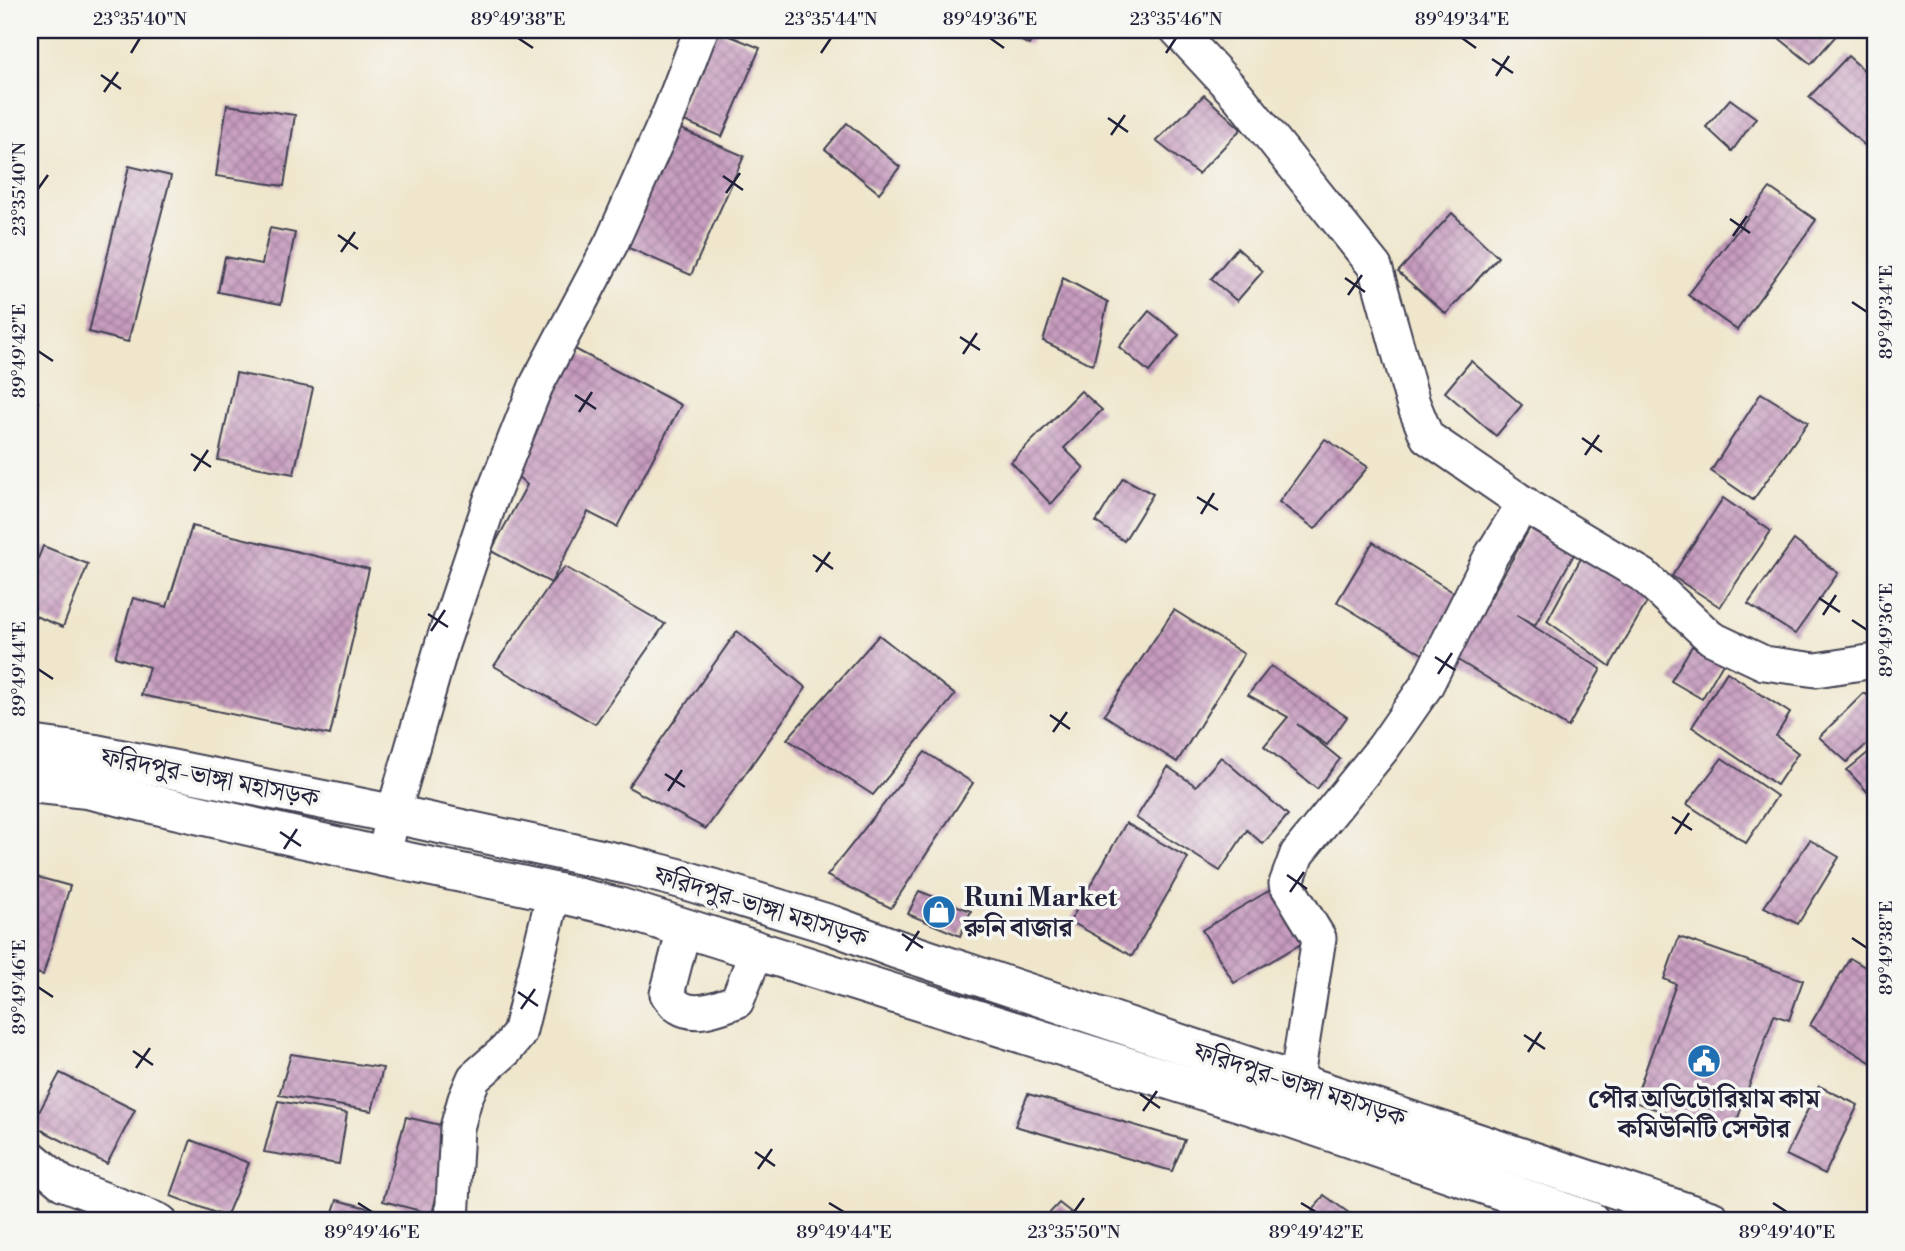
<svg xmlns="http://www.w3.org/2000/svg" width="1905" height="1251" font-family="'Libre Bodoni','Noto Serif Bengali',serif">
<defs>
<pattern id="building-cross-hatch" width="8" height="8" patternUnits="userSpaceOnUse" patternTransform="scale(1.75)"><rect width="8" height="8" fill="#c79cbf"/><path d="M0 0l8 8M0 8l8-8" fill="none" stroke="#a17f9c"/></pattern>
</defs>
<rect width="100%" height="100%" fill="#f6f6f2"/>
<filter id="ink" filterUnits="userSpaceOnUse"><feTurbulence type="fractalNoise" baseFrequency=".0143" numOctaves="2"/><feDisplacementMap in="SourceGraphic" scale="14" xChannelSelector="R" yChannelSelector="G"/><feConvolveMatrix kernelMatrix="1 2 1 2 8 2 1 2 1" color-interpolation-filters="sRGB"/></filter>
<filter id="wash" filterUnits="userSpaceOnUse"><feTurbulence type="fractalNoise" baseFrequency=".00686" numOctaves="4" result="noise"/><feDisplacementMap in="SourceGraphic" scale="28" xChannelSelector="R" yChannelSelector="G"/><feGaussianBlur stdDeviation="1.57" result="paint"/><feColorMatrix in="noise" values="0 0 0 0 0 0 0 0 0 0 0 0 0 0 0 0 0 1.4 0 .05"/><feComposite in="paint" operator="in"/></filter>
<g filter="url(#wash)">
<rect width="100%" height="100%" fill="#efe6cc"/>
<g id="blocks">
<g fill="url(#building-cross-hatch)">
<polygon points="715,30 760,48 722,137 677,118"/>
<polygon points="1002,30 1038,30 1029,45"/>
<polygon points="1769,30 1841,30 1811,64"/>
<polygon points="1848,56 1875,80 1875,139 1868,148 1809,97"/>
<polygon points="1204,95 1241,129 1198,174 1156,141"/>
<polygon points="1730,99 1756,118 1732,151 1706,127"/>
<polygon points="227,105 295,115 284,186 216,176"/>
<polygon points="847,123 900,167 879,193 825,149"/>
<polygon points="674,126 744,156 691,275 622,245"/>
<polygon points="129,166 171,176 128,342 89,332"/>
<polygon points="1770,188 1816,220 1737,330 1688,295"/>
<polygon points="1452,213 1498,257 1446,314 1398,272"/>
<polygon points="270,228 295,233 281,304 218,292 225,257 262,264"/>
<polygon points="1237,248 1263,271 1237,301 1211,279"/>
<polygon points="1063,278 1108,302 1093,365 1043,341"/>
<polygon points="1149,311 1179,335 1149,372 1119,347"/>
<polygon points="571,347 681,405 617,527 588,512 551,583 491,551 527,485 512,471"/>
<polygon points="1471,361 1522,405 1496,436 1445,392"/>
<polygon points="236,373 313,388 294,474 218,460"/>
<polygon points="1081,391 1102,410 1064,448 1084,468 1051,504 1011,462"/>
<polygon points="1761,393 1808,422 1753,500 1711,471"/>
<polygon points="30,400 38,402 31,438 30,438"/>
<polygon points="1325,439 1368,467 1315,529 1279,502"/>
<polygon points="1123,478 1153,494 1124,541 1096,522"/>
<polygon points="1723,498 1771,531 1720,607 1672,576"/>
<polygon points="1532,524 1577,549 1535,625 1516,615 1601,669 1568,727 1456,659"/>
<polygon points="192,526 369,569 330,735 141,695 149,667 115,657 133,598 167,607"/>
<polygon points="1794,540 1838,573 1795,634 1748,604"/>
<polygon points="1373,542 1461,597 1424,655 1337,602"/>
<polygon points="43,546 88,564 63,627 30,614 30,579"/>
<polygon points="1585,551 1650,597 1610,666 1547,621"/>
<polygon points="565,567 665,624 595,724 494,666 551,583"/>
<polygon points="1174,610 1244,654 1177,762 1104,715"/>
<polygon points="737,631 806,688 706,829 628,787"/>
<polygon points="879,635 955,695 873,795 787,739"/>
<polygon points="1692,646 1723,663 1702,699 1671,681"/>
<polygon points="1271,666 1347,717 1327,745 1297,724 1340,759 1317,789 1264,746 1288,717 1248,695"/>
<polygon points="1727,672 1790,713 1776,736 1798,753 1777,785 1692,727"/>
<polygon points="1864,693 1875,701 1875,737 1847,762 1819,737"/>
<polygon points="1875,747 1875,800 1847,770"/>
<polygon points="925,752 973,783 891,908 827,876"/>
<polygon points="1221,757 1288,815 1263,844 1247,830 1220,871 1136,818 1168,767 1196,786"/>
<polygon points="1722,758 1777,796 1746,843 1687,804"/>
<polygon points="1126,823 1188,858 1132,956 1070,921"/>
<polygon points="1810,840 1839,857 1798,924 1764,907"/>
<polygon points="30,875 70,886 43,975 30,971"/>
<polygon points="1277,886 1311,938 1234,983 1202,930"/>
<polygon points="919,891 971,911 960,936 908,914"/>
<polygon points="1679,937 1803,980 1789,1020 1774,1015 1732,1135 1634,1102 1676,984 1664,979"/>
<polygon points="1850,958 1875,973 1875,1065 1810,1025"/>
<polygon points="291,1054 383,1068 372,1111 279,1095"/>
<polygon points="60,1073 135,1110 107,1164 32,1125"/>
<polygon points="1819,1086 1858,1105 1825,1174 1786,1155"/>
<polygon points="1028,1094 1185,1140 1172,1171 1015,1126"/>
<polygon points="278,1101 347,1113 339,1164 264,1152"/>
<polygon points="406,1117 453,1128 432,1214 383,1201"/>
<polygon points="191,1140 249,1163 226,1217 171,1196"/>
<polygon points="1324,1195 1360,1221 1306,1221"/>
<polygon points="337,1200 383,1212 379,1221 330,1221"/>
<polygon points="1059,1203 1082,1221 1042,1221"/>
</g>
</g>
</g>
<g filter="url(#ink)">
<use href="#blocks" fill-opacity="0" stroke="#413f51" stroke-width="2"/>
<g fill="none" stroke-linecap="round" stroke-linejoin="round">
<g stroke="#413f51" stroke-width="37">
<g id="minor">
<polyline points="1177,30 1239,97 1375,267 1413,403 1427,437 1535,511 1644,576 1711,638 1764,663 1816,670 1875,661"/>
<polyline points="384,857 393,814 442,645 491,499 536,386 612,242 671,109 701,30"/>
<path d="M684,929l-17,65c3,4 7,10 12,13 17,11 41,0 58,-6l20,-51"/>
<polyline points="1292,1108 1319,938 1286,884 1297,854 1383,748 1426,686 1491,556 1524,503"/>
<polyline points="30,1156 62,1183 160,1221"/>
<polyline points="452,1221 457,1128 465,1099 474,1078 506,1050 519,1034 554,892"/>
</g>
</g>
<g stroke="#413f51" stroke-width="42">
<g id="highway">
<polyline points="30,745 96,754 393,814 628,865 678,878 832,925 896,949 1712,1221"/>
<polyline points="30,783 87,789 384,857 554,892 618,907 1291,1118 1590,1221"/>
</g>
</g>
<use href="#minor" stroke="#fff" stroke-width="33"/>
<use href="#highway" stroke="#fff" stroke-width="38"/>
</g>
</g>
<path fill="none" stroke="#22223b" stroke-width="2.5" d="M518,38l15,10M990,38l14,10M1462,38l14,10M131,53l9,-15M821,53l10,-15M1166,53l10,-15M1492,59l21,14M101,75l20,14M1496,76l13,-20M104,92l14,-20M1108,118l20,14M1111,135l14,-20M723,176l20,14M38,189l10,-14M726,193l14,-20M1730,219l20,14M338,235l20,14M1733,236l14,-20M341,252l14,-20M1345,278l20,14M1348,295l14,-20M1852,302l15,10M960,337l20,13M38,351l15,10M963,354l14,-21M575,395l21,14M579,412l13,-20M1582,438l20,14M191,454l20,13M1585,455l14,-20M194,471l14,-21M1197,497l21,13M1201,514l13,-21M813,555l20,14M816,572l14,-20M1819,598l21,14M428,614l20,13M1823,615l13,-20M1852,620l15,10M431,631l14,-21M1435,657l20,13M38,669l15,10M1438,674l14,-21M1050,715l20,14M1053,732l14,-20M665,774l20,13M668,791l14,-21M1672,817l20,13M280,832l21,14M1675,834l14,-21M284,849l13,-20M1287,875l20,14M1290,892l14,-20M902,934l21,14M1852,938l15,10M906,951l13,-20M38,987l15,10M518,992l20,14M521,1009l14,-20M1524,1035l21,14M133,1051l20,14M1528,1052l13,-20M136,1068l14,-20M1140,1094l20,14M1143,1111l14,-20M755,1152l20,14M758,1169l14,-20M358,1203l14,9M829,1203l15,9M1301,1203l15,9M1773,1203l14,9M1074,1212l10,-14"/>
<defs>
<g id="shop-disc" transform="scale(1.75)"><circle r="9.5" fill="#1f6fb2" stroke="#f6f6f2"/><path d="M-5-2.5h2.3a2.7 3.5 0 0 1 5.4 0H5L5.5 6h-11ZM-1.5-2.5h3a1.5 2.3 0 0 0-3 0Z" fill="#fff"/></g>
<g id="civic-disc" transform="scale(1.75)"><circle r="9.5" fill="#1f6fb2" stroke="#f6f6f2"/><path d="M-.6-6.5H3V-4.5H.6V-3L4-1V1h2V6H-6V1h2V-1L-.6-3ZM-1.2 2.5V6h2.4V2.5Z" fill="#fff"/></g>
</defs>
<g fill-rule="evenodd">
<use href="#shop-disc" x="939" y="912"/>
<use href="#civic-disc" x="1704" y="1061"/>
</g>
<g text-anchor="middle" stroke-width="7" stroke-linejoin="round" paint-order="stroke">
<g font-size="26" fill="#22223b" stroke="#f6f6f2">
<text transform="translate(210 777) rotate(11)" y="9">ফরিদপুর-ভাঙ্গা মহাসড়ক</text>
<text transform="translate(761 906) rotate(17)" y="9">ফরিদপুর-ভাঙ্গা মহাসড়ক</text>
<text transform="translate(1300 1084) rotate(18)" y="9">ফরিদপুর-ভাঙ্গা মহাসড়ক</text>
</g>
<g font-size="26" font-weight="bold" fill="#22223b" stroke="#f6f6f2" text-anchor="start">
<text x="964" y="906">Runi Market<tspan x="964" dy="30">রুনি বাজার</tspan></text>
<text x="1704" y="1107" text-anchor="middle">পৌর অডিটোরিয়াম কাম<tspan x="1704" dy="30">কমিউনিটি সেন্টার</tspan></text>
</g>
</g>
<rect width="1905" height="1251" fill="none" stroke="#f6f6f2" stroke-width="77"/>
<rect x="38" y="38" width="1829" height="1174" fill="none" stroke="#22223b" stroke-width="2.5"/>
<g font-size="18" text-anchor="middle" fill="#22223b">
<text x="140" y="25">23°35'40"N</text>
<text x="518" y="25">89°49'38"E</text>
<text x="831" y="25">23°35'44"N</text>
<text x="990" y="25">89°49'36"E</text>
<text x="1176" y="25">23°35'46"N</text>
<text x="1462" y="25">89°49'34"E</text>
<text transform="translate(19 189) rotate(-90)" y="6">23°35'40"N</text>
<text transform="translate(1886 312) rotate(-90)" y="6">89°49'34"E</text>
<text transform="translate(19 351) rotate(-90)" y="6">89°49'42"E</text>
<text transform="translate(1886 630) rotate(-90)" y="6">89°49'36"E</text>
<text transform="translate(19 669) rotate(-90)" y="6">89°49'44"E</text>
<text transform="translate(1886 948) rotate(-90)" y="6">89°49'38"E</text>
<text transform="translate(19 987) rotate(-90)" y="6">89°49'46"E</text>
<text x="372" y="1238">89°49'46"E</text>
<text x="844" y="1238">89°49'44"E</text>
<text x="1074" y="1238">23°35'50"N</text>
<text x="1316" y="1238">89°49'42"E</text>
<text x="1787" y="1238">89°49'40"E</text>
</g>
</svg>
